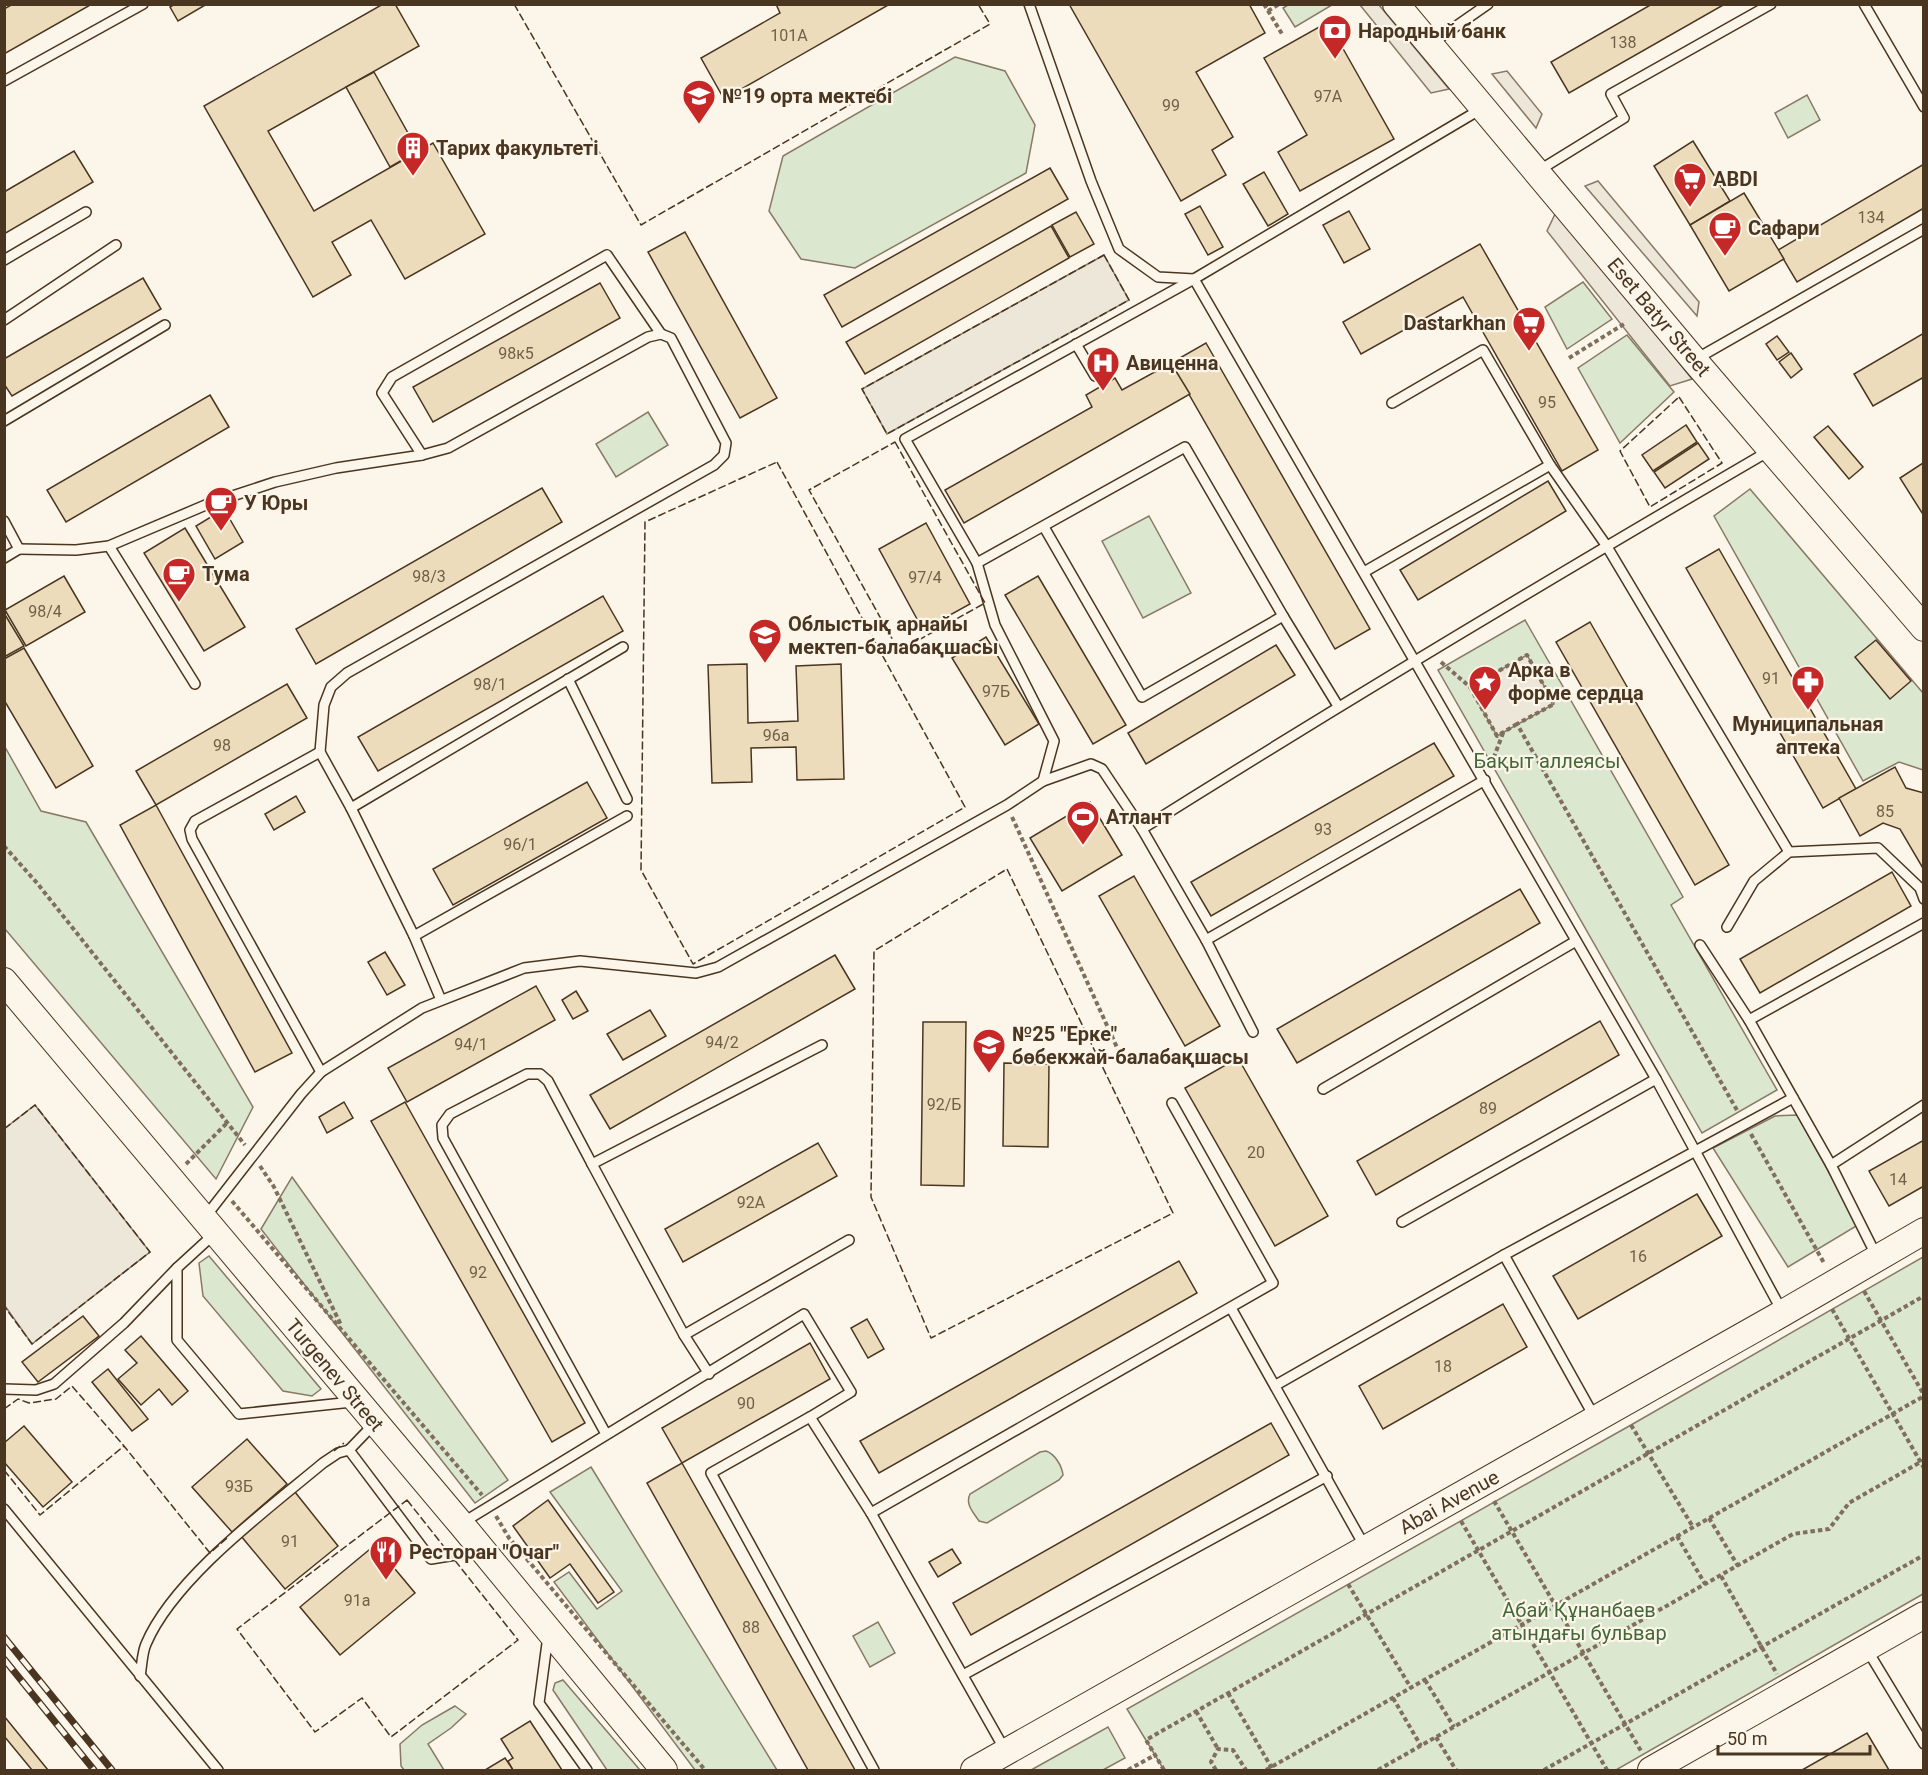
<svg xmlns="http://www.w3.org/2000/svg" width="1928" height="1775" font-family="Roboto,sans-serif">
<rect width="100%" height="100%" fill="#fbf6e9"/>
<g fill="#dce7d0" stroke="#887966" stroke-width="1.5">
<polygon points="1288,5 1288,4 1332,5 1295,27 1283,8"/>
<polygon points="955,57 1005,71 1035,125 1026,173 855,268 801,259 769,211 783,156"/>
<polygon points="1807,95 1820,120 1788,138 1775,113"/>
<polygon points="1583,282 1612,319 1567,349 1545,307"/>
<polygon points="1627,335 1674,392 1620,443 1578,368"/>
<polygon points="648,412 668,445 616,477 596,444"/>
<polygon points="1750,489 1923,693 1923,770 1899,762 1863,781 1714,516"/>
<polygon points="1149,516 1191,593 1143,618 1102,541"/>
<polygon points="1525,620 1683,897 1671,905 1777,1090 1702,1133 1438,670"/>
<polygon points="5,747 41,811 86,822 253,1107 216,1179 5,929"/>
<polygon points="1797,1115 1858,1225 1788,1267 1713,1148 1775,1116"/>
<polygon points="292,1177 508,1480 475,1503 261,1229"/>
<polygon points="209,1256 321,1389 312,1396 283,1391 203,1296 199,1263"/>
<polygon points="1923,1257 1923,1594 1616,1770 1164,1770 1127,1709 1631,1425"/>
<path d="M1046,1451c9,3 16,15 17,24l-4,5 -72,43 -8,-2c-6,-9 -14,-17 -9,-27l70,-42z"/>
<polygon points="591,1467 777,1770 695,1770 554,1582 569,1572 597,1609 622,1591 550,1492"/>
<polygon points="878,1622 895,1653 870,1667 853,1636"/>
<polygon points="563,1680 640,1770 607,1770 553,1690 555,1683"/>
<polygon points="455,1706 466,1714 451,1728 428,1744 444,1770 404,1770 401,1766 400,1744 422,1725"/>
<polygon points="1108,1727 1125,1758 1103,1770 1031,1770"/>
</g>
<g fill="#ede7d9" stroke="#887966" stroke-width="1.5">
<polygon points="1360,5 1379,5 1449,89 1431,93"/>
<polygon points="1507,71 1542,114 1536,128 1492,74"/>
<polygon points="1598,181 1699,302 1697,316 1585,186"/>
<polygon points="1557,210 1692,379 1670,386 1547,231"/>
<polygon points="1104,255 1129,300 887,434 862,389"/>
<polygon points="1527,655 1554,704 1497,736 1470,687"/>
<polygon points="35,1105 150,1252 32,1344 5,1306 4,1129"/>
</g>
<g fill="#ecdcbc" stroke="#4a3520" stroke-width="1.5">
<polygon points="13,4 92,4 4,54 4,9"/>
<polygon points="175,4 207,4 178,21 170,7"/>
<polygon points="383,4 395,4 419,46 268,131 314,211 433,143 485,234 405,279 371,220 332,242 351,275 313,297 204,106"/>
<polygon points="776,4 890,4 724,99 701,58 780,13"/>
<polygon points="1069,4 1249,4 1265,33 1196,72 1233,137 1212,150 1226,175 1181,201"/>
<polygon points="1652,4 1725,4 1569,93 1551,62"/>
<polygon points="1328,22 1394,139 1300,191 1278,152 1307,135 1264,58"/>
<polygon points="374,72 418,151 390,167 346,87"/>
<polygon points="1693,141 1730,201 1690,225 1654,166"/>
<polygon points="74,151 93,182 4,234 4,192"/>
<polygon points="1924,164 1924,208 1797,282 1778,250"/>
<polygon points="1050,168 1068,199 842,327 824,295"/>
<polygon points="1264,172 1288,214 1268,226 1243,184"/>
<polygon points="1744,193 1784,259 1729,291 1690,225"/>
<polygon points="1200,206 1223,247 1208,255 1185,214"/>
<polygon points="1349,211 1370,249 1344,263 1323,225"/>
<polygon points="1076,212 1094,244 1070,257 1052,225"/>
<polygon points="1051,226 1069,258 865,374 846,342"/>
<polygon points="685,232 777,398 740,418 648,252"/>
<polygon points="1480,244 1598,450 1562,471 1463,297 1361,354 1343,322"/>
<polygon points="143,278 161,309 12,396 4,384 4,359"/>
<polygon points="600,283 620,318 433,422 413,387"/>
<polygon points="1924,333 1924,377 1873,406 1854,374"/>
<polygon points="1777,336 1789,352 1777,360 1766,344"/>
<polygon points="1206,343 1370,629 1335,649 1171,363"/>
<polygon points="1791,353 1802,369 1791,378 1779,362"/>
<polygon points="1171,363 1190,394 964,523 945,490 1092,407 1086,395 1115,378 1122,390"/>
<polygon points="210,395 229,427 66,522 47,490"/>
<polygon points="1686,425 1697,442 1653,471 1642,455"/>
<polygon points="1828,426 1863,467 1849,479 1814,437"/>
<polygon points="1698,443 1709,459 1665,488 1654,472"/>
<polygon points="1923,463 1924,463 1924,516 1900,478"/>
<polygon points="1548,481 1566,511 1418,600 1400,570"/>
<polygon points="542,488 562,522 316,664 296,629"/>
<polygon points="224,509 243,542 215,559 196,526"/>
<polygon points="926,523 970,604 923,630 879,549"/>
<polygon points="185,528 245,627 204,651 144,553"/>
<polygon points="1719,549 1856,789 1823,808 1686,568"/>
<polygon points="64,576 85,612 26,646 5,610"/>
<polygon points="1038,576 1126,725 1093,744 1005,595"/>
<polygon points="603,596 623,631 378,771 358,737"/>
<polygon points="4,613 24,646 4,657"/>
<polygon points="1590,622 1729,865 1695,885 1556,642"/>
<polygon points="986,637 1039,724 1005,745 952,658"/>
<polygon points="1876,640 1911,681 1890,699 1855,657"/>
<polygon points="1276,645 1295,675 1146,764 1128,733"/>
<polygon points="24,648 93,766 56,788 4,700 4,659"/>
<polygon points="747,664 748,723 798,721 796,666 841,664 844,779 797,780 796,747 751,748 752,782 712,783 708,665"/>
<polygon points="287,684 307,718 156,805 136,771"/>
<polygon points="1434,743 1454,776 1211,916 1191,882"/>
<polygon points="1895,767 1906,788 1924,793 1924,870 1900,829 1883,823 1860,836 1839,798"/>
<polygon points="587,782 607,818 453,905 433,869"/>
<polygon points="296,796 305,812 274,830 265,814"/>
<polygon points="1090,802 1122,855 1062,891 1030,838"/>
<polygon points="156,805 292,1053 255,1072 120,825"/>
<polygon points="1892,872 1911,906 1760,993 1740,959"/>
<polygon points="1134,876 1220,1026 1185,1046 1099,896"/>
<polygon points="1520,889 1540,923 1297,1063 1277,1029"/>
<polygon points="385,952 405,985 387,995 368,962"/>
<polygon points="835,955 855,989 610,1129 590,1095"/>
<polygon points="536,986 555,1020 407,1102 388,1068"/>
<polygon points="576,991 588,1011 573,1019 562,1000"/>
<polygon points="650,1010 666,1036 623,1060 607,1034"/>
<polygon points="1600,1021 1619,1055 1376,1195 1357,1161"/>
<polygon points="923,1022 966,1022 964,1186 921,1185"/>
<polygon points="1238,1058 1328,1216 1275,1246 1185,1088"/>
<polygon points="1004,1063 1049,1064 1048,1147 1003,1146"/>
<polygon points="344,1102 353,1118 327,1133 319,1117"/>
<polygon points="405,1102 585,1423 552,1442 371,1121"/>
<polygon points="1924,1140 1924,1186 1889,1206 1869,1171"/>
<polygon points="818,1143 837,1176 683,1262 665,1229"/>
<polygon points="1697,1194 1722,1236 1578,1319 1553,1276"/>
<polygon points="1179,1261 1197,1293 879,1473 860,1441"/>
<polygon points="1503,1304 1527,1347 1383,1429 1359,1386"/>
<polygon points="83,1316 99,1336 38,1382 22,1362"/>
<polygon points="867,1319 884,1349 868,1358 851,1328"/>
<polygon points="141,1336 188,1391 172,1405 159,1389 141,1405 118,1379 137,1363 125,1350"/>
<polygon points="810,1343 830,1379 682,1463 662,1428"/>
<polygon points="108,1369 148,1419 132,1431 92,1382"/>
<polygon points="1271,1423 1289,1455 971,1635 953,1603"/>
<polygon points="24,1426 72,1482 43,1507 4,1462 4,1443"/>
<polygon points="247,1439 287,1484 232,1532 192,1487"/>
<polygon points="682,1463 855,1770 808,1770 647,1483"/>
<polygon points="295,1492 338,1546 285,1589 241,1536"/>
<polygon points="548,1500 614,1592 598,1603 570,1564 550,1578 513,1526"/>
<polygon points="375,1545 415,1593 340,1655 300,1607"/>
<polygon points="952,1549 961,1563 938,1577 929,1562"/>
<polygon points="4,1716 48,1770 32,1770 4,1736"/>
<polygon points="530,1721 562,1770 513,1770 508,1761 513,1758 501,1739"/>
<polygon points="1867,1733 1889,1770 1802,1770"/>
<polygon points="505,1758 513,1770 485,1770"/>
</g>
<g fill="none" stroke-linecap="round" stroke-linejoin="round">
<g stroke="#4a3520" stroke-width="12">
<g id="lane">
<polyline points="1029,4 1091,181 1119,249 1158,277 1194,279 1656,1079 1782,1311"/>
<polyline points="1864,4 1924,107"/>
<polyline points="1432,43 1488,4"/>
<polyline points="4,81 143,4"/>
<polyline points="1538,171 1624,118 1611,94 1771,4"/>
<polyline points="4,260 86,212"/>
<polyline points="4,320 116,245"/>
<polyline points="1076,344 1095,376"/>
<polyline points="1696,359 1924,229"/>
<polyline points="1392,403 1483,350 1550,465 1606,545 1789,852"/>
<polyline points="4,421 165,325"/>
<polyline points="422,455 382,393 392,377 607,255 661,334"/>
<polyline points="4,521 19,549 4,558"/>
<polyline points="1044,527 1142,697 1283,616"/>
<polyline points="109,546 195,684"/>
<polyline points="19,549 76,550 109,546 208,504 275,482 336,468 422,455 448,448 648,337 661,334 671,338 726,443 724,455 714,465 347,673 331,687 324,705 320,752"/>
<polyline points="977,563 1185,447 1283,616 1338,706"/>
<polyline points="1364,572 1550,465"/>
<polyline points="568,679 627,799"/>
<polyline points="1043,781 1054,741 995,625 977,563 905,439 1194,279 1481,109"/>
<path d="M1142,829c207,-130 416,-255 627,-378"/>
<polyline points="1727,927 1754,881 1789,852 1878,848 1920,888 1924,899"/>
<polyline points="414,936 627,816"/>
<polyline points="1206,940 1485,780"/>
<polyline points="1700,945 1749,1020 1831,1165 1877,1257"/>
<polyline points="441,1000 414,936 351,808 623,647"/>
<polyline points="1749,1020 1924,923"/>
<polyline points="321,1072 192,839 190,830 195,821 320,752 351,808"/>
<polyline points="1323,1089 1576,941"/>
<polyline points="592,1164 548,1081 540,1074 527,1074 450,1114 442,1125 443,1138 606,1434"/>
<polyline points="1831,1165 1924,1105"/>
<polyline points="206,1216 301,1094 321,1072 422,1008 524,968 580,961 696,973 718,967 1007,805 1043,781 1091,764 1102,769 1142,829 1206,940 1253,1032"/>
<polyline points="1402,1222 1656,1079"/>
<polyline points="213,1235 177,1268 177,1340 239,1414 352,1402"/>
<polyline points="1504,1255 1595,1418"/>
<polyline points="1231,1308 1365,1547"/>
<polyline points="684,1335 849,1240"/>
<polyline points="709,1374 684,1335 592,1164 822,1045"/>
<polyline points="1276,1385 1504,1255 1793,1098"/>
<polyline points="4,1389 36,1390 54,1384 124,1323 177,1268"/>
<polyline points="810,1417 711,1473 874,1770"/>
<polyline points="374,1424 349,1450 431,1559 480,1551"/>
<polyline points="4,1509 218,1770"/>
<polyline points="871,1513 1273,1283 1172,1103"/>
<polyline points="462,1523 804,1314 851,1392 810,1417 871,1513 1005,1750"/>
<polyline points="548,1636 539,1703 587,1770"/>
<polyline points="1866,1648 1924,1744"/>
<polyline points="963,1675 1327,1476"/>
<path d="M140,1676c2,-11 2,-23 6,-32 28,-66 122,-135 177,-181l15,-10 11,-3"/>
</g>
</g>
<g stroke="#4a3520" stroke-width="28">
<g id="secondary">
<polyline points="1396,4 1694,360 1924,628"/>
<polyline points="4,981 461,1524 664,1770"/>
<polyline points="974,1770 1783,1313 1924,1231"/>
<polyline points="1651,1770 1924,1615"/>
</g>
</g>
<g stroke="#7f6f5c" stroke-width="4" stroke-dasharray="4.5 3" stroke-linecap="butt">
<polyline points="1264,4 1282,34"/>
<polyline points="1268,11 1279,4"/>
<polyline points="1569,358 1624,324"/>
<polyline points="1441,662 1470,687"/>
<polyline points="1517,724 1497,736 1470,687 1527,655 1554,704 1517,724 1738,1112"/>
<polyline points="1491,765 1503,733"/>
<polyline points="1012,817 1120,1054"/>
<polyline points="4,846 37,883 245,1145"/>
<polyline points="1751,1134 1824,1263"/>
<polyline points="186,1164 228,1122"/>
<polyline points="260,1166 274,1187 341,1325"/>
<polyline points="232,1201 482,1495"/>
<polyline points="1864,1291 1924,1395"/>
<polyline points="1832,1309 1924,1468"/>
<polyline points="1631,1425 1693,1527"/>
<polyline points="1494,1501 1641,1751"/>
<polyline points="496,1516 509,1538 705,1770"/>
<polyline points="1709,1518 1738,1566"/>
<polyline points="1461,1521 1607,1770"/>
<polyline points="1677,1536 1705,1584"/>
<polyline points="1721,1576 1777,1674"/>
<polyline points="1348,1584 1411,1688"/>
<polyline points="1425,1680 1454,1727"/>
<polyline points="1228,1693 1273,1770"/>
<polyline points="1393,1698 1421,1746"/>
<polyline points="1196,1711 1218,1749"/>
<polyline points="1436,1737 1456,1770"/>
<polyline points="1128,1770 1155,1755"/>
<polyline points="1164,1770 1146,1740 1924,1296"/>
<polyline points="1216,1770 1211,1762 1218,1749 1233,1750 1246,1770"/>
<polyline points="1266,1770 1924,1396"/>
<polyline points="1378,1770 1793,1534 1829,1529 1849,1503 1924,1460"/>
<polyline points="1544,1770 1924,1555"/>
</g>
<use href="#lane" stroke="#fbf6e9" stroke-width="9"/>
<use href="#secondary" stroke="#fbf6e9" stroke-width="26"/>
<g stroke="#4a3520" stroke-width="7">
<g id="rail">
<polyline points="4,1637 112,1770"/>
<polyline points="4,1659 94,1770"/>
</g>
</g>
<use href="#rail" stroke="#fbf6e9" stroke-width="4.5" stroke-dasharray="14" stroke-linecap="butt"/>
<g stroke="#4a3520" stroke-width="1.5" stroke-dasharray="8 3" stroke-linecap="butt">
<polyline points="514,4 641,225 990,24 978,4"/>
<polygon points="1104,255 1129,300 887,434 862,389"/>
<polygon points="1679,397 1722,463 1650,507 1620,451"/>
<polygon points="895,442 985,603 899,651 809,490"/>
<polygon points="777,462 965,807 693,964 641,870 645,522"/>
<polygon points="1007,869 1173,1213 931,1338 871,1197 874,951"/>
<polyline points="4,1129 35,1105 150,1252 32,1344 4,1306"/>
<polyline points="4,1409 18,1399 29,1403 56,1399 72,1386 124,1446 210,1553 227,1538"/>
<polyline points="334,1451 344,1443"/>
<polyline points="4,1470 40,1515 124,1446"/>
<polygon points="407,1500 518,1640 391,1737 362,1698 315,1732 237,1629"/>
</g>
</g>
<defs>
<g id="bank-pin" transform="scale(1.725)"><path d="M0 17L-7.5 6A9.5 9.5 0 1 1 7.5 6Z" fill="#c62828" stroke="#fbf6e9"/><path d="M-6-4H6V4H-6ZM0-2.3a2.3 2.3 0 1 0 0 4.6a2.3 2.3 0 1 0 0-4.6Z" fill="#fff"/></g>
<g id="school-pin" transform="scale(1.725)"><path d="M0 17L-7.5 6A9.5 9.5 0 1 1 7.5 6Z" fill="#c62828" stroke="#fbf6e9"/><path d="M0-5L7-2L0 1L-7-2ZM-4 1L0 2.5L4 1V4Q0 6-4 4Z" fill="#fff"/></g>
<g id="building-pin" transform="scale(1.725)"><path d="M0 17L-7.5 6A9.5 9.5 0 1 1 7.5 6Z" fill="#c62828" stroke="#fbf6e9"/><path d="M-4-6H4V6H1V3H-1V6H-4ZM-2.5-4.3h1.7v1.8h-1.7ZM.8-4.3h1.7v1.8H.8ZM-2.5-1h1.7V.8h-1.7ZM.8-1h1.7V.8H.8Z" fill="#fff"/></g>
<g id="supermarket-pin" transform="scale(1.725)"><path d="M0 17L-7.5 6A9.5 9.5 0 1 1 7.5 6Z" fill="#c62828" stroke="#fbf6e9"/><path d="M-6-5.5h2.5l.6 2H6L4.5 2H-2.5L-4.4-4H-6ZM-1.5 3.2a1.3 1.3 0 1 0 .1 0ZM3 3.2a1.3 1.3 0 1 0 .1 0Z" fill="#fff"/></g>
<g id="cafe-pin" transform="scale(1.725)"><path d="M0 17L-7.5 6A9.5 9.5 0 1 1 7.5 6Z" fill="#c62828" stroke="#fbf6e9"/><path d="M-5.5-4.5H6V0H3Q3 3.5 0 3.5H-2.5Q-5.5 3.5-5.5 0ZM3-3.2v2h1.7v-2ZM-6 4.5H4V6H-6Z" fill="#fff"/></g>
<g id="hospital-pin" transform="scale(1.725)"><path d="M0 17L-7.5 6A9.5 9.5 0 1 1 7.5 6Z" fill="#c62828" stroke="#fbf6e9"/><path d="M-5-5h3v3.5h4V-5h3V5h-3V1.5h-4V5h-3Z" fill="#fff"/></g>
<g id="sight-pin" transform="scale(1.725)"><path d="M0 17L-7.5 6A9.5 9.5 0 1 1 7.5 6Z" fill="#c62828" stroke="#fbf6e9"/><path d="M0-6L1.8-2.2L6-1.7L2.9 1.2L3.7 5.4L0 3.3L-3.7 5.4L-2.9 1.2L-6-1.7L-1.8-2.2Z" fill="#fff"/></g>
<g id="pharmacy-pin" transform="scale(1.725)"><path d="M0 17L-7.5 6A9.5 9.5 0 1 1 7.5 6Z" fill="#c62828" stroke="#fbf6e9"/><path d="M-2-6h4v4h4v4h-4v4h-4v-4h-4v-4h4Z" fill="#fff"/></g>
<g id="stadium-pin" transform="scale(1.725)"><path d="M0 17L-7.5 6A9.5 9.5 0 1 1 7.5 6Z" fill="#c62828" stroke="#fbf6e9"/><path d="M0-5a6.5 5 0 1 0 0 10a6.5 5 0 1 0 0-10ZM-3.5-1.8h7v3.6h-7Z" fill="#fff"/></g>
<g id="restaurant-pin" transform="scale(1.725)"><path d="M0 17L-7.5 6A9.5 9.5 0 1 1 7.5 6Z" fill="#c62828" stroke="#fbf6e9"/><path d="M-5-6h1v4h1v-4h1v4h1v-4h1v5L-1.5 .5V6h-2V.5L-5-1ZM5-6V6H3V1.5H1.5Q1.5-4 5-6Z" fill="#fff"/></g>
</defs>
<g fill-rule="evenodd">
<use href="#bank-pin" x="1335" y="31"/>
<use href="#school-pin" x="699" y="96"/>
<use href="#building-pin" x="413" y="148"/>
<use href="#supermarket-pin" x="1690" y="179"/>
<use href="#cafe-pin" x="1725" y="228"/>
<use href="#supermarket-pin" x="1529" y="323"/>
<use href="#hospital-pin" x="1103" y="363"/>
<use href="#cafe-pin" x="221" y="503"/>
<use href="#cafe-pin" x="179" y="574"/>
<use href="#school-pin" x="765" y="635"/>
<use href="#sight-pin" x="1485" y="682"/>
<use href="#pharmacy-pin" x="1808" y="682"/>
<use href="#stadium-pin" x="1083" y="817"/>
<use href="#school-pin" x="989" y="1045"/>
<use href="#restaurant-pin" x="386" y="1552"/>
</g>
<g text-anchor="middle" stroke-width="4.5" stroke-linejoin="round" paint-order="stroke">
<g font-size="16" fill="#725f47">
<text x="789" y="41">101А</text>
<text x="1623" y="48">138</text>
<text x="1328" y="102">97А</text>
<text x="1171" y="111">99</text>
<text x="1871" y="223">134</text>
<text x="516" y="359">98к5</text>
<text x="1547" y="408">95</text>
<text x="429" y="582">98/3</text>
<text x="925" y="583">97/4</text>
<text x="45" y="617">98/4</text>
<text x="1771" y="684">91</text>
<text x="490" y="690">98/1</text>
<text x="996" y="697">97Б</text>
<text x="776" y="741">96а</text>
<text x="222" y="751">98</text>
<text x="1885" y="817">85</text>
<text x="1323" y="835">93</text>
<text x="520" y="850">96/1</text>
<text x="722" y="1048">94/2</text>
<text x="471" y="1050">94/1</text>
<text x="944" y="1110">92/Б</text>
<text x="1488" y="1114">89</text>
<text x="1256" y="1158">20</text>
<text x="1898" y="1185">14</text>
<text x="751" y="1208">92А</text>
<text x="1638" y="1262">16</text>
<text x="478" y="1278">92</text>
<text x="1443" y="1372">18</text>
<text x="746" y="1409">90</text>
<text x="239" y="1492">93Б</text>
<text x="290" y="1547">91</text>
<text x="357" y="1606">91а</text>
<text x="751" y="1633">88</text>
</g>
<g font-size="20" font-weight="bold" fill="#4a3520" stroke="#fbf6e9" text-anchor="start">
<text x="1358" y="38">Народный банк</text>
<text x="722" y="103">№19 орта мектебі</text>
<text x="436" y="155">Тарих факультеті</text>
<text x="1713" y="186">ABDI</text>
<text x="1748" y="235">Сафари</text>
<text x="1506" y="330" text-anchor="end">Dastarkhan</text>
<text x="1126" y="370">Авиценна</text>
<text x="244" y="510">У Юры</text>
<text x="202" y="581">Тума</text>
<text x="788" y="631">Облыстық арнайы<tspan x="788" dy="23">мектеп-балабақшасы</tspan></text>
<text x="1508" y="677">Арка в<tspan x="1508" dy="23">форме сердца</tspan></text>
<text x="1808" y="731" text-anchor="middle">Муниципальная<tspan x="1808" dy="23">аптека</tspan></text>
<text x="1106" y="824">Атлант</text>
<text x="1012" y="1041">№25 "Ерке"<tspan x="1012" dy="23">бөбекжай-балабақшасы</tspan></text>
<text x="409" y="1559">Ресторан "Очаг"</text>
</g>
<g font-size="20" fill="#4a3520" stroke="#fbf6e9">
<text transform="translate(1659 317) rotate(50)" y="7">Eset Batyr Street</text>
<text transform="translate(335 1375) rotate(50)" y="7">Turgenev Street</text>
<text transform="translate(1449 1502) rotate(-29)" y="7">Abai Avenue</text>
</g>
<g font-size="20" fill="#436837" stroke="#fbf6e9">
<text x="1547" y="768">Бақыт аллеясы</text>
<text x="1579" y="1617">Абай Құнанбаев<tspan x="1579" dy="23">атындағы бульвар</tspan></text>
</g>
</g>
<rect width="1928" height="1775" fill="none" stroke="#4a3520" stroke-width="12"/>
<path d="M1718 1745v9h152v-9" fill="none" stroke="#4a3520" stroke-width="3"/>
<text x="1727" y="1745" font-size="18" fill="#4a3520" stroke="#fbf6e9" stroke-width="4.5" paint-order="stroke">50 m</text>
</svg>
